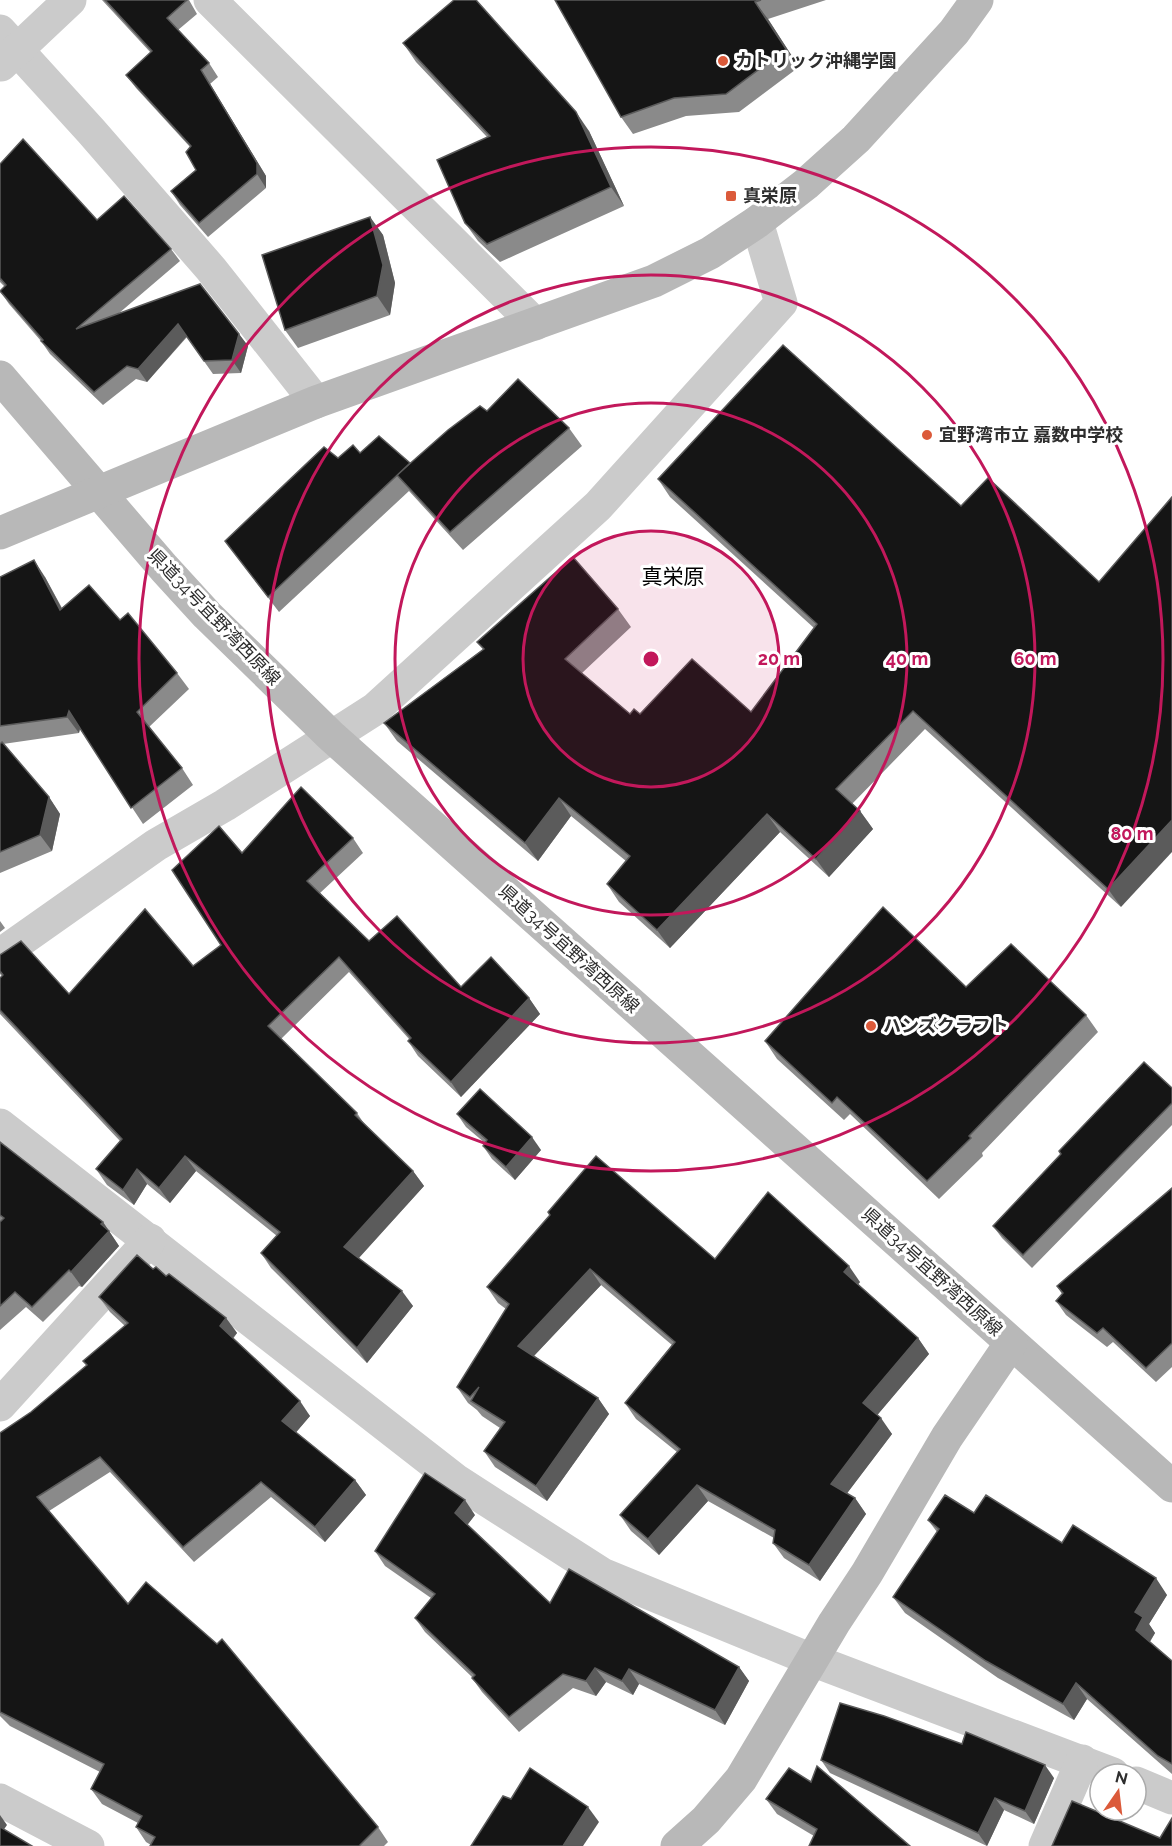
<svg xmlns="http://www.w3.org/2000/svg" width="1172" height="1846" font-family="Raleway,'Noto Sans JP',sans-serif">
<rect width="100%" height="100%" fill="#fff"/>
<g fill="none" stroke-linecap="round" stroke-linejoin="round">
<g stroke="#cbcbcb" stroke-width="33">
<polyline points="210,0 535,324"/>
<polyline points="0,31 91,131 211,269 316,402"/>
<polyline points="1,65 70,0"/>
<polyline points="0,955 156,845 225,805 375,709 598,506 781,303 757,222"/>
<polyline points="0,1125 457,1481 602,1574 812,1660 1113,1774"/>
<polyline points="0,1405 150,1240"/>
<polyline points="1136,1783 1172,1798"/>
<polyline points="0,1800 88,1846"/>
<polyline points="1045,1846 1082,1761"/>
</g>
<g stroke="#b8b8b8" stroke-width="33">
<polyline points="0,377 164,568 207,615 331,736 1172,1486"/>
<polyline points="0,533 316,402 654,281 710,253 757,222 806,184 856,139 954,32 977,0"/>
<polyline points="677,1846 706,1820 741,1779 834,1623 867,1573 947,1437 1011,1343"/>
</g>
</g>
<g fill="#8a8a8a">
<polygon points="102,0 189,0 197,14 178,30 209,63 218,77 210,84 266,176 266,188 208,237 180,205 171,191 196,170 190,147 136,88 126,75 151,53"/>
<polygon points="555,0 826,0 768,19 799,67 739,112 686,116 633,134 621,117"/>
<polygon points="403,43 589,131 624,206 500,262 478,241 465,223 487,137 416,62"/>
<polygon points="0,164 97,220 171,249 180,261 118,314 239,334 248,346 241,373 213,374 187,337 147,382 136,379 103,405 50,354 41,341 9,304 0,291 5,287 0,282"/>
<polygon points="370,217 383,235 395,283 390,315 298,348 285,330"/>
<polygon points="783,345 1121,907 925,729 852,804 860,811 873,829 829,877 780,832 670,948 619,902 607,884 626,861 571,816 538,861 397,741 384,723 483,649 477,642 618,609 631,627 582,673 630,714 640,714 751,712 814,628 670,497 658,479"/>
<polygon points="487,411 569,428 582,446 463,550 409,491 279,612 225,541 338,458 360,453 410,463"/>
<polygon points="0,577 45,577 62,608 120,620 177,673 189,689 149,727 182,768 193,785 143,824 80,729 79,733 3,744 49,797 60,814 52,851 0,873"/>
<polygon points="353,838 363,853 320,893 369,941 461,987 529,998 540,1014 461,1097 418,1056 408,1041 409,1039 349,972 281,1039 357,1113 365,1125 413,1171 424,1186 359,1258 413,1306 367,1363 271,1268 261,1253 277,1236 196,1171 170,1203 147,1184 134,1205 107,1185 96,1169 120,1141 0,1014 0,978 2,976 0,974 0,955 69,994 193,966 221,945 242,853"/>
<polygon points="0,921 5,928 0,932"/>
<polygon points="966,987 1086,1015 1098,1032 982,1153 983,1156 939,1199 850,1114 844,1120 777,1059 765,1041"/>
<polygon points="1172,1088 1172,1125 1032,1268 1002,1238 993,1226 1061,1154 1059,1151"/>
<polygon points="457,1114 541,1150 515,1180 492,1159 483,1146 485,1143 466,1127"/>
<polygon points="0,1142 103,1222 119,1246 82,1287 79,1286 43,1322 26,1307 0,1330"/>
<polygon points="1172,1188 1172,1367 1156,1382 1113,1342 1107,1347 1066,1315 1056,1301 1062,1294 1057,1286"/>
<polygon points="550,1215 715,1259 860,1282 858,1284 918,1338 929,1354 877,1415 892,1434 847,1493 855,1498 866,1514 820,1581 784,1558 773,1543 774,1538 708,1501 659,1555 631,1531 620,1515 677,1452 636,1419 625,1403 672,1345 601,1285 534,1356 598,1398 609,1414 547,1501 495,1467 484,1451 500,1428 482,1416 477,1410 468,1403 457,1387 506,1309 498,1303 487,1287"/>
<polygon points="153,1269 166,1276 226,1318 237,1333 233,1339 310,1416 296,1432 355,1480 366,1495 325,1542 271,1497 194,1562 110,1472 49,1511 128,1604 378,1827 388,1842 384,1846 150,1846 151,1845 146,1842 136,1827 138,1823 102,1804 91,1789 100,1772 10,1726 0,1716 0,1433 31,1412 87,1366 83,1361 125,1326 110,1312 99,1297"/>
<polygon points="974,1513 1062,1543 1167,1595 1149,1624 1155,1633 1150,1642 1172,1661 1172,1774 1087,1699 1074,1720 998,1678 905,1613 893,1597 937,1532 928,1520"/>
<polygon points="475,1515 467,1525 550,1603 739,1667 749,1681 725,1725 639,1684 633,1695 606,1682 596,1696 573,1688 519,1732 482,1692 472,1678 472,1677 425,1632 415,1618 431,1598 385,1566 375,1551"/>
<polygon points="821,1760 1054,1778 1034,1824 1004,1810 987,1846 830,1773"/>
<polygon points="766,1799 910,1846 814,1836 777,1814"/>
</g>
<g fill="#5b5b5b">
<polygon points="755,2 768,19 799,67 786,49"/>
<polygon points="201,70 210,84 266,176 266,188 257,174"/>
<polygon points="576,112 589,131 624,206 611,187"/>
<polygon points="370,217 383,235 395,283 390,315 377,296"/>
<polygon points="178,324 187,336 147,382 138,369"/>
<polygon points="239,334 248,346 241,373 232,360"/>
<polygon points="34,560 45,577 71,626 60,610"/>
<polygon points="69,711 80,728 79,733 67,717"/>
<polygon points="49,797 60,814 52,851 40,835"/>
<polygon points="559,798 571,816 538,861 525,843"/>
<polygon points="860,811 873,829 829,877 816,859"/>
<polygon points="767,814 780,832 670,948 657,930"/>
<polygon points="1172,820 1172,852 1121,907 1108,889"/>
<polygon points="529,998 540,1014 461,1097 451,1082"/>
<polygon points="532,1137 541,1150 515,1180 506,1167"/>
<polygon points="185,1156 196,1171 170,1203 159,1188"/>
<polygon points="137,1169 147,1184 134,1205 123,1190"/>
<polygon points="413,1171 424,1186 355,1262 344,1247"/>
<polygon points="103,1222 119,1246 82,1287 71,1272"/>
<polygon points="849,1266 860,1282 855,1288 844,1272"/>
<polygon points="590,1269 601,1285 529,1361 518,1346"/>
<polygon points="402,1291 413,1306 367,1363 357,1348"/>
<polygon points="226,1318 237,1333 230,1341 220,1326"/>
<polygon points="918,1338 929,1354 874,1419 863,1403"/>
<polygon points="598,1398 609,1414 547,1501 536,1486"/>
<polygon points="300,1401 310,1416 293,1436 282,1421"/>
<polygon points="881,1418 892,1434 842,1500 831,1484"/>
<polygon points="355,1480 366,1495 325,1542 315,1527"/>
<polygon points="697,1485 708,1501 659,1555 648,1539"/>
<polygon points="855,1498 866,1514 820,1581 809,1565"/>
<polygon points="465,1500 475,1515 465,1528 455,1513"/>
<polygon points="1156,1578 1167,1595 1149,1624 1155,1633 1147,1646 1136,1630 1135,1612"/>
<polygon points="739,1667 749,1681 725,1725 715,1710"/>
<polygon points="595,1668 606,1682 596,1696 586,1681"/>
<polygon points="629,1669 639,1684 633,1695 622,1681"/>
<polygon points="1076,1683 1087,1699 1074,1720 1063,1704"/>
<polygon points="1045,1765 1054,1778 1034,1824 1025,1811"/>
<polygon points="995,1798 1004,1810 987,1846 978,1833"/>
<polygon points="588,1807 599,1822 583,1846 563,1846"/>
<polygon points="0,1815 7,1825 0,1835"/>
</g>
<g fill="#151515" stroke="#5b5b5b" stroke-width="1.5">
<polygon points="105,0 187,0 167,18 209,63 201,70 257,163 257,174 199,223 171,191 196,170 186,152 191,146 126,75 152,51"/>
<polygon points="454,0 476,0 576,112 611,187 487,244 465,223 437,160 490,136 403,43"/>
<polygon points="555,0 761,0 755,2 786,49 726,94 674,98 621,117"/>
<polygon points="23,139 97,220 124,196 171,249 76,329 200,284 239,334 232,360 204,361 178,324 138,369 127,366 94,392 41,341 43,340 0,291 6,285 0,278 0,164"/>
<polygon points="370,217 383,265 377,296 285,330 262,255"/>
<polygon points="783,345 961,506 988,478 1099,582 1172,497 1172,820 1108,889 913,711 836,789 860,811 816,859 767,814 657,930 607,884 630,856 559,798 525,843 384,723 484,649 477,642 573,557 618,609 565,659 630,714 634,709 640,714 692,659 751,712 817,624 658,479"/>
<polygon points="518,379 569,428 450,532 397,475 448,430 480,406 487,411"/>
<polygon points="379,436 410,463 268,597 225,541 324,447 338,458 353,445 360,453"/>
<polygon points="34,560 60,610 89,585 120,620 128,613 177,673 137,712 182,768 131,808 69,711 67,717 0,726 0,577"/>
<polygon points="2,742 49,797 40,835 0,852 0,744"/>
<polygon points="301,787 353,838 307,881 369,941 397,916 461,987 491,957 529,998 451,1082 408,1041 411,1038 339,957 268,1026 357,1113 355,1115 413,1171 344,1247 402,1291 357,1348 261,1253 280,1232 185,1156 159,1188 137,1169 123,1190 96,1169 122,1139 0,1010 0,978 3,975 0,971 0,955 21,941 69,994 145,909 193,966 221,945 172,870 219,826 242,853"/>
<polygon points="883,907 966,987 1011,944 1086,1015 969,1136 971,1138 927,1181 837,1097 832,1103 765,1041"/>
<polygon points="1144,1062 1172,1088 1172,1103 1023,1255 993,1226 1061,1154 1059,1151"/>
<polygon points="480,1089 532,1137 506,1167 483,1146 487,1140 457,1114"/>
<polygon points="0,1142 103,1222 101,1224 109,1231 71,1272 69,1270 32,1307 15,1292 0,1306 0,1222 4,1218 0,1215"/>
<polygon points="596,1156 715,1259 768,1192 849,1266 844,1272 918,1338 863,1403 881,1418 831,1484 855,1498 809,1565 773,1543 775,1530 697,1485 648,1539 620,1515 680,1449 625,1403 675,1342 590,1269 518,1346 598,1398 536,1486 484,1451 505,1422 471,1401 479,1387 470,1397 457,1387 509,1304 487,1287 550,1215 548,1212"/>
<polygon points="1172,1188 1172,1343 1146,1368 1103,1328 1097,1333 1056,1301 1063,1293 1057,1286"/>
<polygon points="137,1255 153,1269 156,1267 166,1276 169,1274 226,1318 220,1326 300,1401 282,1421 355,1480 315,1527 261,1482 183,1547 100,1457 37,1497 128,1604 146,1582 217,1644 222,1639 378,1827 359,1846 150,1846 155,1837 136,1827 142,1816 91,1789 104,1764 0,1712 0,1433 31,1412 87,1365 83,1361 128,1323 99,1297"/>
<polygon points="425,1473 465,1500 455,1513 550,1603 569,1569 739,1667 715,1710 629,1669 622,1681 595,1668 586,1681 563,1674 509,1717 472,1678 475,1675 415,1618 435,1594 375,1551"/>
<polygon points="945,1495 974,1513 986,1495 1062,1543 1073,1525 1156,1578 1135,1612 1143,1617 1136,1630 1172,1661 1172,1764 1158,1756 1076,1683 1063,1704 986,1661 893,1597 939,1529 928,1520"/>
<polygon points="840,1703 884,1716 962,1744 966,1732 1045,1765 1025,1811 995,1798 978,1833 821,1760"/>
<polygon points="817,1766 910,1846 809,1846 817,1829 766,1799 789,1768 811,1782"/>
<polygon points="530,1768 588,1807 563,1846 471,1846 503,1796 511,1799"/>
<polygon points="1072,1801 1160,1838 1172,1818 1172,1846 1052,1846"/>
<polygon points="0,1827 32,1846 0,1846"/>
</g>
<circle cx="651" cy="659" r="128" fill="#c2185b" fill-opacity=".12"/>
<g fill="none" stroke="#c2185b" stroke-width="3">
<circle cx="651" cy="659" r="128"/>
<circle cx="651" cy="659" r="256"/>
<circle cx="651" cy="659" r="384"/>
<circle cx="651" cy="659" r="512"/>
</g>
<g fill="#db5a3a" stroke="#fff" stroke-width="2">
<circle cx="723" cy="61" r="6"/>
<rect x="725" y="190" width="12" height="12" rx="3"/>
<circle cx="927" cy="435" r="6"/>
<circle cx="871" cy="1026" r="6"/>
</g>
<g text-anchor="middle" stroke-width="6" stroke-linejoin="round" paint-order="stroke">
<g font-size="18" font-weight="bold" fill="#2e2e2e" stroke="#fff" text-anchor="start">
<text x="735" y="67">カトリック沖縄学園</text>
<text x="743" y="202">真栄原</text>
<text x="939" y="441">宜野湾市立 嘉数中学校</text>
<text x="883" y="1032">ハンズクラフト</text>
</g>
<g font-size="18" fill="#2e2e2e" stroke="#fff">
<text transform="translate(214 617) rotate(46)" y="6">県道34号宜野湾西原線</text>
<text transform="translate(569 949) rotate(42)" y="6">県道34号宜野湾西原線</text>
<text transform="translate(932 1272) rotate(42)" y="6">県道34号宜野湾西原線</text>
</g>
<g font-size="21" fill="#000" stroke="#fff">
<text x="673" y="584">真栄原</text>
</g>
</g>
<circle cx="651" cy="659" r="9" fill="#c2185b" stroke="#fff" stroke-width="3"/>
<g font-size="18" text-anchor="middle" font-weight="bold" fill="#c2185b" stroke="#fff" stroke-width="6" stroke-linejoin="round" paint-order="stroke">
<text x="779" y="665">20 m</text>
<text x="907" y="665">40 m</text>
<text x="1035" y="665">60 m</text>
<text x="1132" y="840">80 m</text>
</g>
<g transform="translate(1118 1792) rotate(14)"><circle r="28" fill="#ffffff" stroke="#ababab" stroke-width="1.5"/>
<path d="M0-4.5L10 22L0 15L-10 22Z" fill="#db5a3a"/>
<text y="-9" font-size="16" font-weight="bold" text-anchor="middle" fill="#2e2e2e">N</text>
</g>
</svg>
